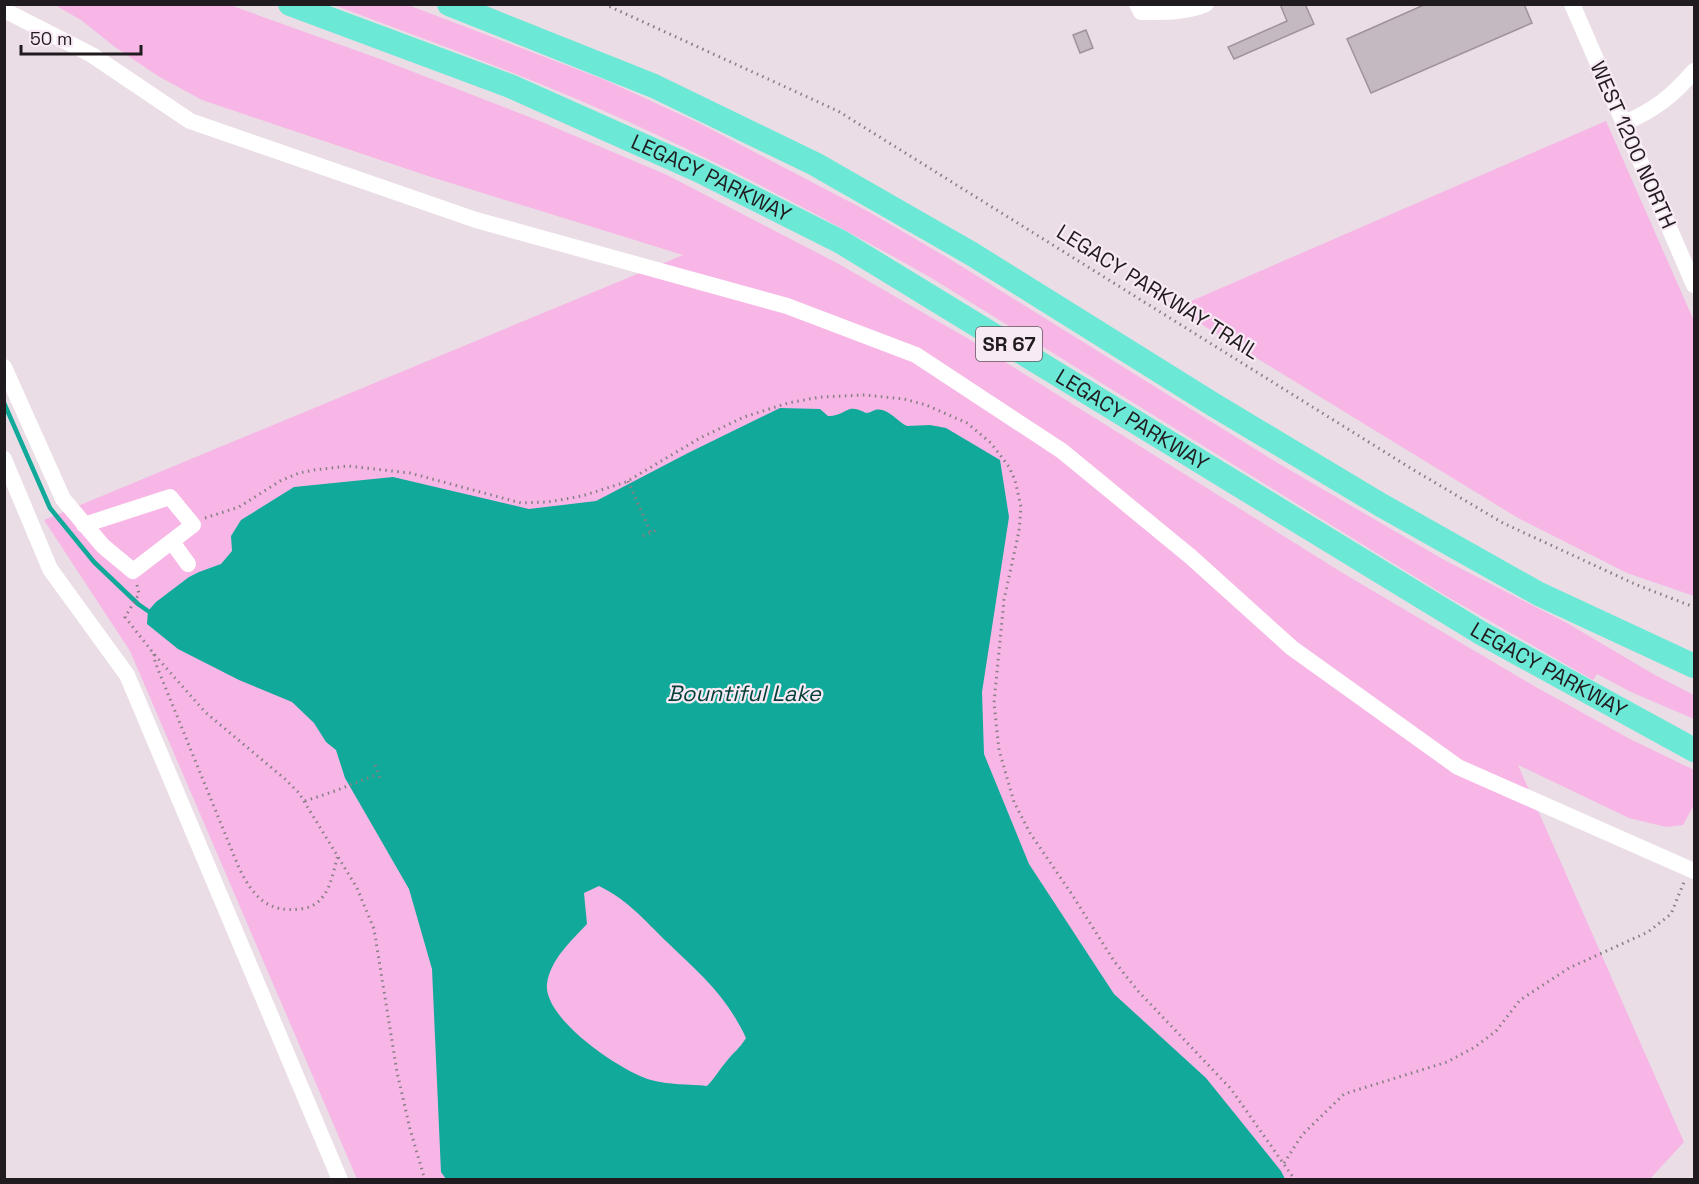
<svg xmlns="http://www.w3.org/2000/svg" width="1699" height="1184" font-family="'Space Grotesk',sans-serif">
<rect width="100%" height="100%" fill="#eadde6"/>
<g fill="#f7b6e6">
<polygon points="55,5 230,5 380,59 542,122 667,175 837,263 967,338 1341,572 1534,686 1630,739 1694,770 1694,805 1683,825 1666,827 1629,818 1518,765 1684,1142 1649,1180 357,1179 130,651 44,520 683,255 428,176 202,100 158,76 115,47 81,20"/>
<path d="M334,5h74l197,75 94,43 172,90 82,48 323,201 170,99 121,62 88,52 39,20v24l-63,-27 -34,-18 -4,6 -147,-84 -518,-320c-98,-55 -197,-108 -299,-154 -96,-44 -197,-80 -295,-117z"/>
<polygon points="1606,121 1694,321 1694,596 1627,573 1518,518 1175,308"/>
</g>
<path fill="#11a999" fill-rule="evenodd" d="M780,408l40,1 8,7c20,0 17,-14 38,-3 3,0 6,-2 9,-3 13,-3 22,12 32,16l23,-1 16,3 54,32 9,57 -27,175 2,62 45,110 85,130 92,84 75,93 4,8h-839l-5,-7 -9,-203 -23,-80 -64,-111 -9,-28 -10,-8 -12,-19 -22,-21 -53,-22 -61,-31 -31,-25 1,-13 8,-9 33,-25 10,-5 22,-8 11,-13 -1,-15 10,-16 53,-33 99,-10 136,32 67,-8 92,-48zM599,886c29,14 45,34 68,56 33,32 59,53 79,96 -6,10 -13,15 -20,24 -7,8 -11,16 -19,24 -18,-2 -39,-1 -56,-6 -29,-8 -108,-61 -104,-96 3,-24 24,-43 40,-60l-3,-31z"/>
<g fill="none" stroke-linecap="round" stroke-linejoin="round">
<polyline stroke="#11a999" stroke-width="4.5" points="4,403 50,508 94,562 138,604 148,611"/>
</g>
<g fill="#c4b8c1" stroke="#9f939b" stroke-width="1.5">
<polygon points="1280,4 1305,4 1314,24 1234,59 1228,47 1287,21"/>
<polygon points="1426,4 1524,4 1532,23 1371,93 1347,39"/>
<polygon points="1086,30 1093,48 1080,53 1073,35"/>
</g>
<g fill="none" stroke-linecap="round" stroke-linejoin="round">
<g stroke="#887f85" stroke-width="3" stroke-dasharray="1.5 4.5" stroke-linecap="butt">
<polyline points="604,4 838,111 1412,469 1503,523 1637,585 1694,607"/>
<polyline points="628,481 651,533"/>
<polyline points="205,518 239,507 280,481 299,473 314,470 348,466 410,473 521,503 548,502 582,496 626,482 700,438 744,417 788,403 820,397 865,395 904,399 926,405 967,423 991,443 1009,467 1015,480 1021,507 1019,531 1004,600 994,703 999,750 1014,802 1030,833 1071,893 1114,961 1138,991 1231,1089 1295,1180"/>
<polyline points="643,536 659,529"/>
<polyline points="137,585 139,594 125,617 154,654 205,712 285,779 299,793 357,888 374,929 397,1072 410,1129 425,1180"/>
<path d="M154,654l1,8 84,206c14,28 28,45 61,41 10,-1 18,-5 24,-14 8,-11 10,-27 14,-40"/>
<polyline points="375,765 381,781"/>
<polyline points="305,801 335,791 378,774"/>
<polyline points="1284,1163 1302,1135 1344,1094 1447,1062 1475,1047 1496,1031 1520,1000 1569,968 1648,932 1671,914 1684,882"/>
</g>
<g stroke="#fff" stroke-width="16">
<path d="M1137,4l4,8c21,0 45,1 65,-8"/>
<polyline points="1572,4 1694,285"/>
<polyline points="4,10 92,55 190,121 476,220 787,306 916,355 1062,451 1191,557 1292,648 1458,767 1694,871"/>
<path d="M1624,123c31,-13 48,-27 70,-52"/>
<polyline points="4,367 63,499 103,546 133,571 193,525 170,497 84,525"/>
<polyline points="4,459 50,569 127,675 340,1180"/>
<polyline points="172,542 188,564"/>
</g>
<g stroke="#6ce9d6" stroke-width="24">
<path id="s1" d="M290,4l220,82 190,85 141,71 640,391 213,117"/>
<polyline points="449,4 654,86 815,164 972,254 1214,405 1381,505 1539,594 1694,666"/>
</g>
</g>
<g text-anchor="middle" stroke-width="4.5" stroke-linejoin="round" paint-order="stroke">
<rect fill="#f8eaf4" stroke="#61595e" stroke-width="1.5" x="976" y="327" width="66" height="34" rx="4.5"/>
<g font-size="20" font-weight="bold" fill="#201b1e">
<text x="1009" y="351">SR 67</text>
</g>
<g font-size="21" fill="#201b1e" stroke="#f8eaf4">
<text transform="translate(1633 145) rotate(66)" y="7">WEST 1200 NORTH</text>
<text dy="7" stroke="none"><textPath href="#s1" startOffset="456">LEGACY PARKWAY</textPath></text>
<text transform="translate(1158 292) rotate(32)" y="7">LEGACY PARKWAY TRAIL</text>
<text dy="7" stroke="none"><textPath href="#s1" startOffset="942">LEGACY PARKWAY</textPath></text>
<text dy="7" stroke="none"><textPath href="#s1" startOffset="1428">LEGACY PARKWAY</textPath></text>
</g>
<g font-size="22" font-style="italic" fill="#003e37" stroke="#f8eaf4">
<text x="744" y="701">Bountiful Lake</text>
</g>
</g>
<rect width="1699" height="1184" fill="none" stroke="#201b1e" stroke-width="12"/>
<path d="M21 45v9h120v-9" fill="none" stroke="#201b1e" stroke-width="3"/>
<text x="30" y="45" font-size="18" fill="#201b1e" stroke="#f8eaf4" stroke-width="4.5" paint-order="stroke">50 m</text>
</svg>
